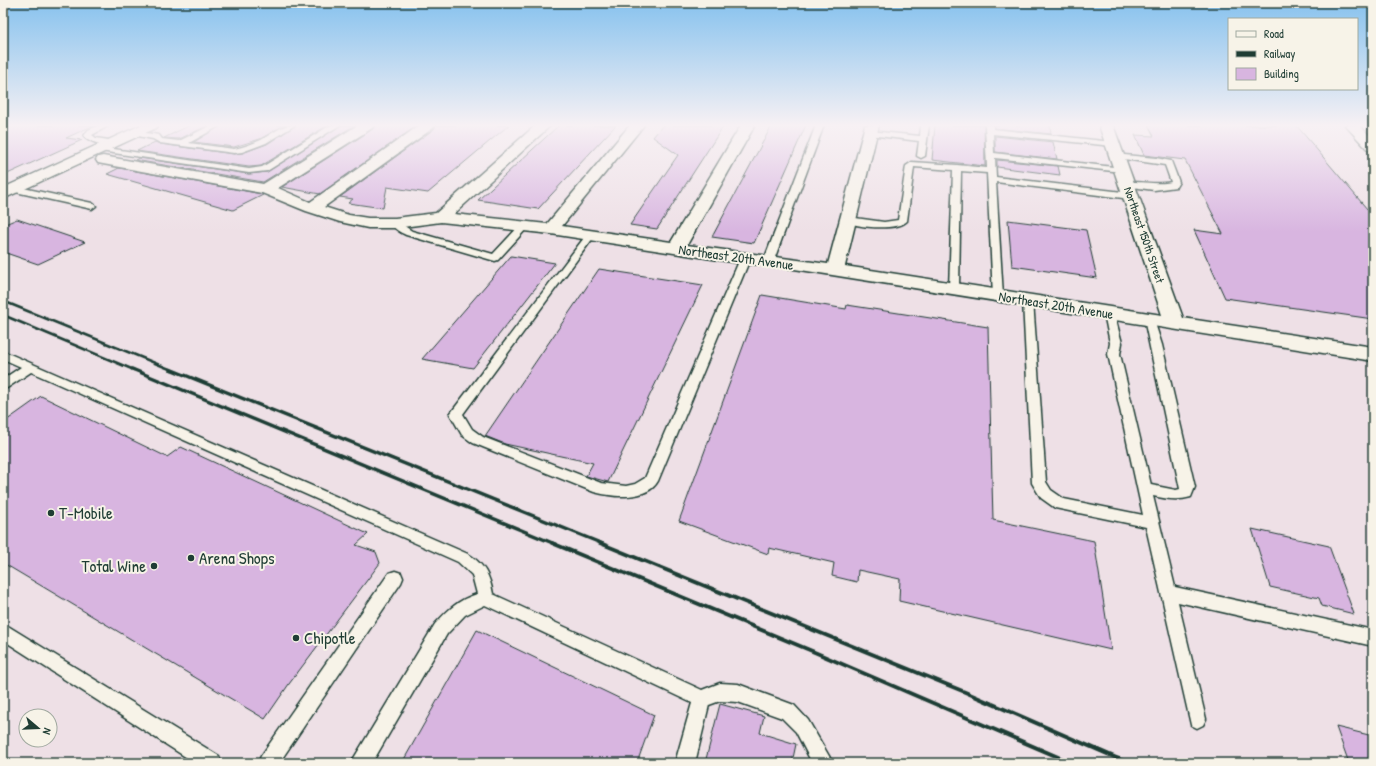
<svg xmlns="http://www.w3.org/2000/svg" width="1376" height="766" font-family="'Patrick Hand',sans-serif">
<rect width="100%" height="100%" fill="#eee0e6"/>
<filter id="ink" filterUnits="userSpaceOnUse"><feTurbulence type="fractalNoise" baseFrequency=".025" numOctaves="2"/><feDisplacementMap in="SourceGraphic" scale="8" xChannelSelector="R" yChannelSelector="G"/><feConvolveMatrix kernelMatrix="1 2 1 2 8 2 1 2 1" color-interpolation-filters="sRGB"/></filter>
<g filter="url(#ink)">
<g fill="#d8b5e0" stroke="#1f3d34">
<polygon points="3,125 94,125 66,138 82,140 3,176"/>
<polygon points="190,125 209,125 179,139 164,138"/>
<polygon points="222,125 285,125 260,139 234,147 194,142"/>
<polygon points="296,125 328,125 261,166 249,167 137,151 155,142 160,144 234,154 242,153 267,144"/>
<polygon points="341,125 355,125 263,182 135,160 139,158 249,174 267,172"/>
<polygon points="375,125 418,125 320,194 282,187 373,129"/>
<polygon points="436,125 509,125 428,193 387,187 383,208 348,203 353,199 340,197 434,129"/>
<polygon points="559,125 616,125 538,209 478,200"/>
<polygon points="663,125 724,125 657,229 630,225 678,155 653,137"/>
<polygon points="772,125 806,125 754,243 712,237"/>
<polygon points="935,125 984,125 985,166 932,160"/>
<polygon points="994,125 1050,125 1051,134 994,128"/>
<polygon points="1148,125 1296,125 1373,216 1373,319 1225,298 1194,230 1223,234 1185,160 1144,155 1135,135 1154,136"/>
<polygon points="995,136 1053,142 1057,159 995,152"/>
<polygon points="997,160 1058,166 1060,175 997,167"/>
<polygon points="119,168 262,194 263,195 233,210 107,174"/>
<polygon points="17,219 85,242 38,264 3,252 3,225"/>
<polygon points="1008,220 1086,230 1097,278 1012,266"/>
<polygon points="511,256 555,263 473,368 422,359"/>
<polygon points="599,269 703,285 608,482 586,476 593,463 505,444 485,436"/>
<polygon points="762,295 846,309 847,305 988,327 993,520 1094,541 1111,650 899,601 900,579 858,570 857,582 832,576 834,563 769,548 768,554 679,521"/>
<polygon points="41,396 167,457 181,447 368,534 356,545 376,552 380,563 289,684 265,719 3,563 3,423"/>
<polygon points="1252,529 1329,546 1354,614 1322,606 1319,598 1270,587"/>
<polygon points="477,630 654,715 637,763 402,763"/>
<polygon points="720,704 764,716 760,733 796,744 792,763 705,763"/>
<polygon points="1336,727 1373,736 1373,763 1349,763"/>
</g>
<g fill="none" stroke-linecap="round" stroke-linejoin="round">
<g stroke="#1f3d34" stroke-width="3">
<g id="lane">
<path d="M100,125h10l-18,10 4,3 19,3v4c-10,1 -24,-2 -31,-9l4,-6z"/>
<path d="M212,125h9l-32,18 45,6c10,-2 18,-5 27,-9 11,-6 21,-16 34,-15l-29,18 -24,9 -8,1 -74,-10 -7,-4 -20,-4 -4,-2 4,-2 26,4 3,4 17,2z"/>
<polygon points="331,125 340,125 267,171 249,173 100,151 96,149 100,147 249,169 262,167"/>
<polygon points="816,125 824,125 774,260 772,262 766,262 764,260"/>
<polygon points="921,125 929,125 925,156 921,158 917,156 919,141 870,135 866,133 870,131 920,136"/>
<path d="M985,125h8v4l120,13 4,2 -4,2 -120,-12 1,19 128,15 4,2 -4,2 -127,-14 1,19 135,16 4,3 -4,3 -135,-17 7,114 -5,3 -5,-3 -6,-123 -26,-2 -2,118 -1,2 -4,1 -5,-3 4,-119 -39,-3 -7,54c-9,10 -55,7 -63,-1l4,-3 36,5 14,-2 8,-54 6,-4 45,3 30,3z"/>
<path d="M1114,154l42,4 15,3 8,21 -3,5 -22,3 -30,-4 -1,-2c5,-5 36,2 48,-2l-6,-17 -48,-7h-3z"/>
<polygon points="14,186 92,203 96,206 92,209 11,191 10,189"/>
<path d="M395,220l17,11 81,23 28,-30h6l2,2 -31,34 -3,1 -89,-26c-7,-3 -11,-6 -16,-12l2,-2z"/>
<path d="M590,233l5,3 -2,2 -130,176 9,15 11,8 118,46 25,3 9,-2 10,-6 95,-219 5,-3 3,1 2,2 -92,222c-11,20 -46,16 -64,11l-121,-49 -11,-8 -12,-21 137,-180z"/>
<path d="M1028,298l5,3 13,181 5,8 13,9 79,16 -35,-161 2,-11 -6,-30 5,-3 5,3 8,30 -2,11 31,131 25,5 4,-1 -36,-170 5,-3 4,1 9,28 33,142 -4,10c-14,4 -24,2 -38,-1l22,91 198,43v16l-195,-44 28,117 -3,6 -6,3 -6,-3 -45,-198 -91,-19 -14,-10 -9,-15 -9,-182z"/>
<path d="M3,351l465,203c16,10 22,22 25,40l209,96 18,-7 18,1 56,21 14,15 25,43h-21l-16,-31 -14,-14 -44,-16 -18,-1 -11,4 -14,58h-20l17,-60 -207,-98 -20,10 -18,19 -75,129h-21l84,-139c14,-15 23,-24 42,-30l-5,-19 -14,-13 -427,-190 -24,16 -4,1v-10l18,-12 -18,-8z"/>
<polygon points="395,571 401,573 403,578 401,583 279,763 258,763 261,756 389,573"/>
<polygon points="3,623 219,756 222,763 195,763 3,640"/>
</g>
</g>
<g stroke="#1f3d34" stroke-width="3">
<g id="street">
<polygon points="141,125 158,125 156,128 3,199 3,188"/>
<polygon points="358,125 374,125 372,128 278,188 310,202 420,125 435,125 433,128 324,207 349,215 368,218 395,218 436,213 536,125 551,125 454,214 547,224 630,125 644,125 562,226 671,242 741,125 755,125 687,245 828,264 865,125 879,125 845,266 1162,315 1099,125 1113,125 1183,318 1373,347 1373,361 769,265 745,264 551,234 441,222 395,228 368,228 340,222 306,211 262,193 103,164 98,163 96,160 98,157 103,156 263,184"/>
</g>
</g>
<g stroke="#1f3d34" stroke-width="3">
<polygon id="secondary" points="1345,125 1359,125 1373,139 1373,151 1368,150"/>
</g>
<use href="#lane" fill="#f7f3e8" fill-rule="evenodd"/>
<use href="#street" fill="#f7f3e8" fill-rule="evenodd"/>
<use href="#secondary" fill="#f7f3e8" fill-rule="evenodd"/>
<g stroke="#1f3d34" stroke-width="2.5">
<polyline points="3,301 172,370"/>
<polyline points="3,315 134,370"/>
</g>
<g stroke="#1f3d34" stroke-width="3.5">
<polyline points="132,369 555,544"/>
<polyline points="170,369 603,544"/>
</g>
<g stroke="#1f3d34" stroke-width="4">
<polyline points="552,543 812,651 1072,763"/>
<polyline points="600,543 965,692 1128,763"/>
</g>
</g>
</g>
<linearGradient id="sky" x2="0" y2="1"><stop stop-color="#87c2ee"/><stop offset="0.54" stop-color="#f7f1f4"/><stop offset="1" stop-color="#f7f1f4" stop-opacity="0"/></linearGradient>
<rect width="1376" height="232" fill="url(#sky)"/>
<g fill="#1f3d34" stroke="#f7f3e8" stroke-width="1.5">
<circle cx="51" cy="513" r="4"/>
<circle cx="191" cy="558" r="4"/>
<circle cx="154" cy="566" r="4"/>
<circle cx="296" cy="638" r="4"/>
</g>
<g text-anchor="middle" stroke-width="4" stroke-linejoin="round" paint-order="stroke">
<g font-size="12" fill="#1f3d34" stroke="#f7f3e8">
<text transform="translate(1144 235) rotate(71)" y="4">Northeast 150th Street</text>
</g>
<g font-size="14" fill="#1f3d34" stroke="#f7f3e8">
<text transform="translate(736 257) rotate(8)" y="5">Northeast 20th Avenue</text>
<text transform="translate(1056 305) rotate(9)" y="5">Northeast 20th Avenue</text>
</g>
<g font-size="17" fill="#1f3d34" stroke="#f7f3e8" text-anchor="start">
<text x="59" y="519">T-Mobile</text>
<text x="199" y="564">Arena Shops</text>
<text x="146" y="572" text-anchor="end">Total Wine</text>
<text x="304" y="644">Chipotle</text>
</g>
</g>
<rect width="1376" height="766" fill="none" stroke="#f7f3e8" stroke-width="16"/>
<rect x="8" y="8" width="1360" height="750" fill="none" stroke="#1f3d34" stroke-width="1.5" filter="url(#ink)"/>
<rect x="1228" y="18" width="130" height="72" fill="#f7f3e8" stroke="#a1aaa0"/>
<rect x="1236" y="31" width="20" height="6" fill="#f7f3e8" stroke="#a1aaa0"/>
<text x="1264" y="38" font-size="12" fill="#1f3d34">Road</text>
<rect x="1236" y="51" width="20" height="6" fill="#1f3d34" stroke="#a1aaa0"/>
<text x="1264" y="58" font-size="12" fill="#1f3d34">Railway</text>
<rect x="1236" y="68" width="20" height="12" fill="#d8b5e0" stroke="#a1aaa0"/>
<text x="1264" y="78" font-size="12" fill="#1f3d34">Building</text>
<g transform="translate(38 728) rotate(109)"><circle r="19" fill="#f7f3e8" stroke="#a1aaa0"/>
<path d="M0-3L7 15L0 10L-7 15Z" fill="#1f3d34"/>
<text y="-6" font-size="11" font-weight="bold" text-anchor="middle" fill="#1f3d34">N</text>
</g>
</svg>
